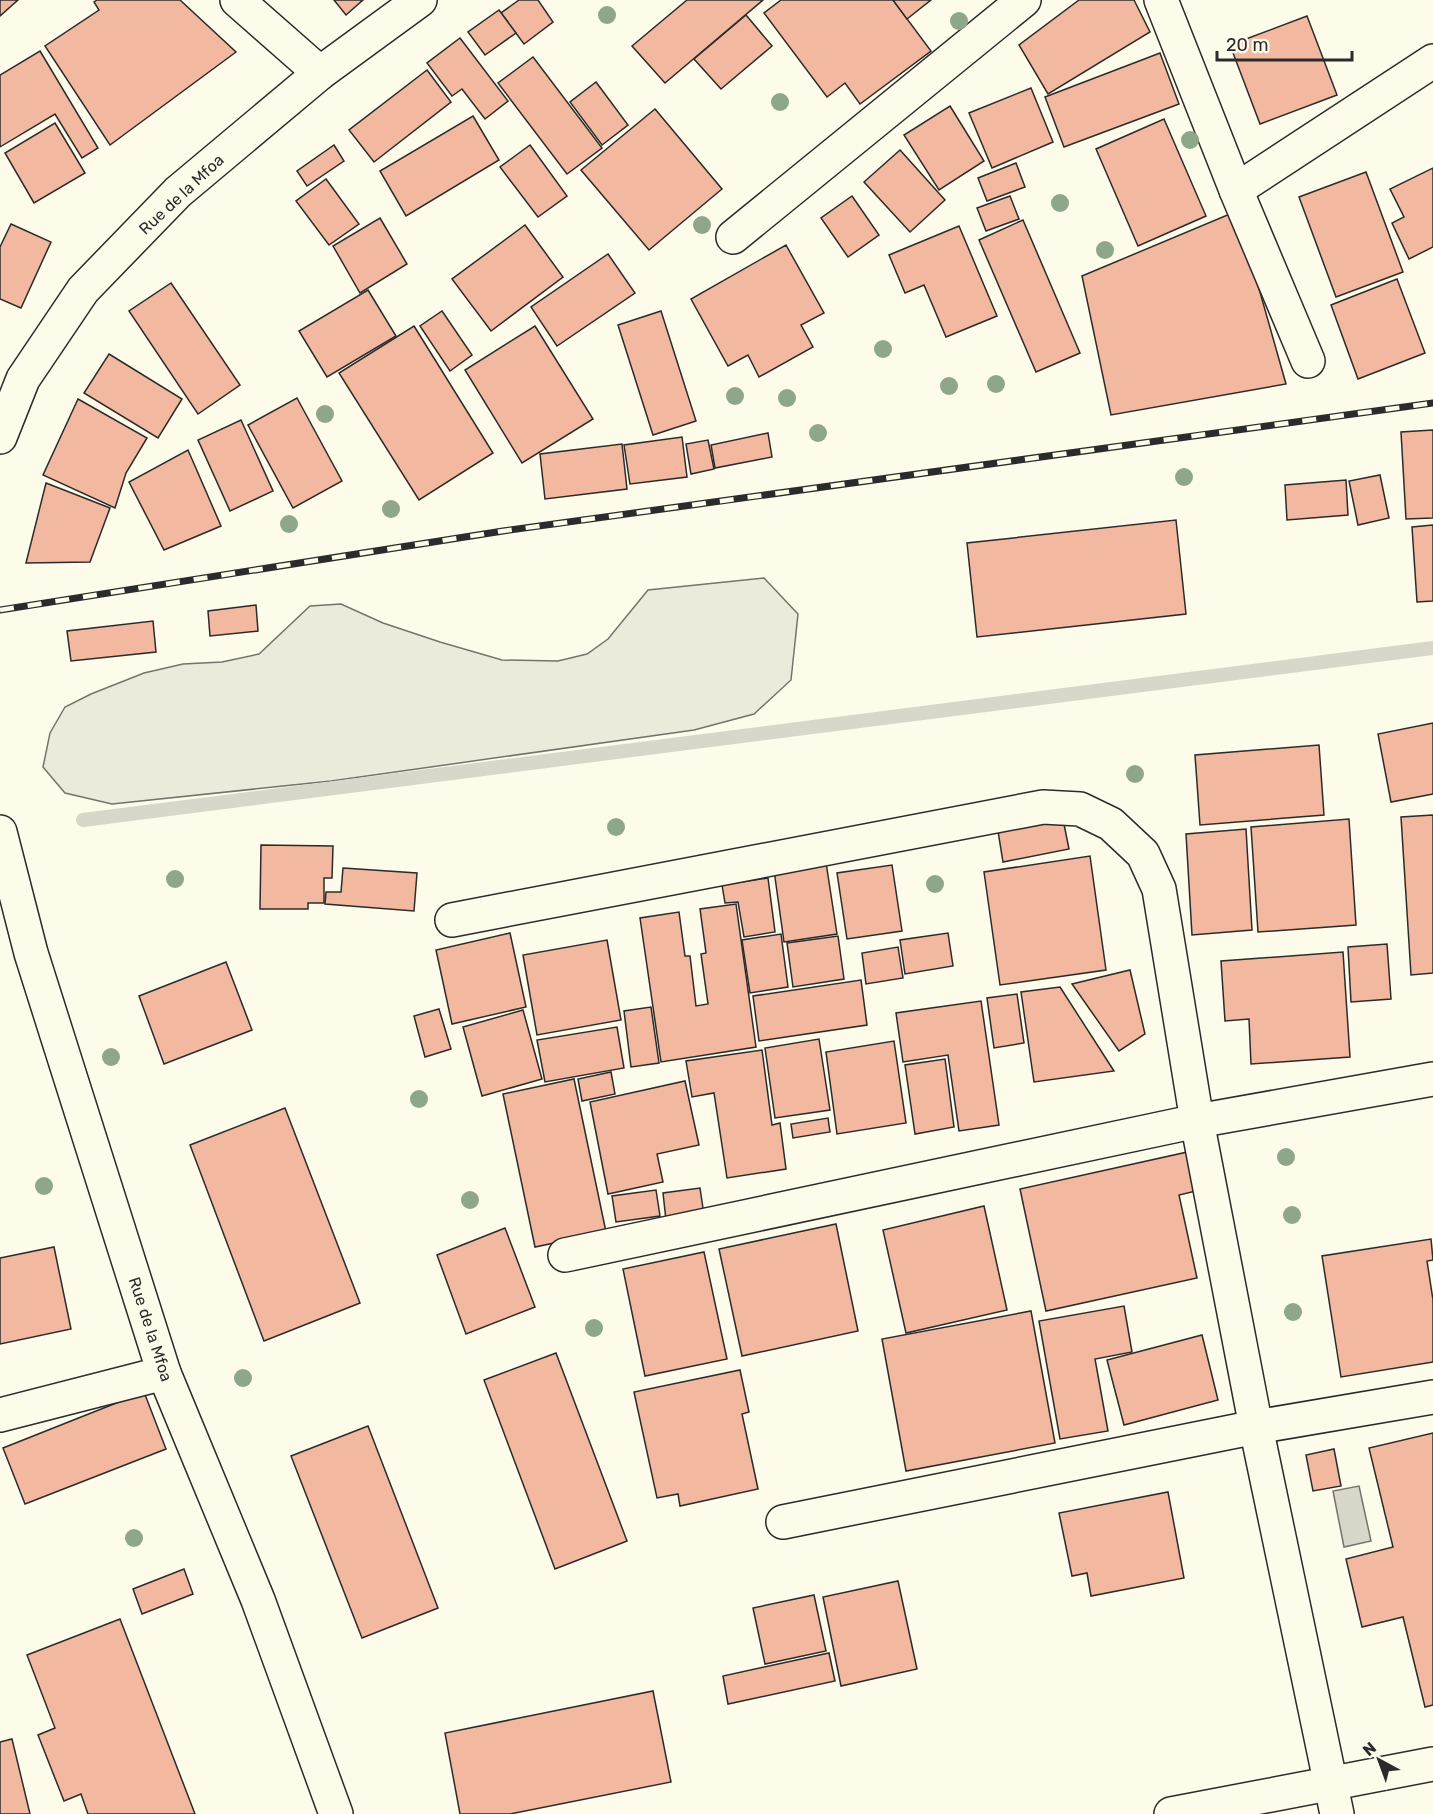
<svg xmlns="http://www.w3.org/2000/svg" width="1433" height="1814" font-family="Rubik,sans-serif">
<rect width="100%" height="100%" fill="#fdfbea"/>
<polygon fill="#ecebdb" stroke="#74746e" stroke-width="1.5" points="764,578 798,614 791,680 754,714 694,730 331,781 112,804 65,793 43,767 50,733 65,707 91,694 144,673 183,664 222,662 259,654 310,606 341,604 383,623 440,642 502,660 558,661 587,654 608,639 648,590"/>
<polygon fill="#d8d7c9" stroke="#74746e" stroke-width="1.5" points="1359,1486 1371,1541 1344,1547 1333,1491"/>
<g fill="none" stroke-linecap="round" stroke-linejoin="round">
<polyline stroke="#d8d7c9" stroke-width="14" points="83,820 1433,648"/>
</g>
<g fill="#f2b8a0" stroke="#2b2b2b" stroke-width="1.5">
<polygon points="0,0 18,0 0,16"/>
<polygon points="97,0 180,0 236,52 110,145 45,46 99,10 94,2"/>
<polygon points="334,0 363,0 346,15"/>
<polygon points="519,0 538,0 553,22 524,44 501,13"/>
<polygon points="687,0 763,0 665,83 632,46"/>
<polygon points="781,0 893,0 931,51 860,104 845,83 827,97 764,13"/>
<polygon points="893,0 931,0 907,19"/>
<polygon points="1079,0 1134,0 1150,32 1048,94 1019,45"/>
<polygon points="499,10 516,33 485,55 468,32"/>
<polygon points="746,15 772,46 721,89 694,59"/>
<polygon points="1307,16 1337,95 1260,124 1230,45"/>
<polygon points="460,38 508,101 485,119 462,89 452,96 427,63"/>
<polygon points="40,51 98,148 82,158 55,114 0,147 0,75"/>
<polygon points="1160,53 1179,104 1064,147 1045,97"/>
<polygon points="533,57 602,148 567,174 498,83"/>
<polygon points="427,70 451,102 374,162 349,130"/>
<polygon points="596,82 628,125 602,145 570,102"/>
<polygon points="1031,88 1053,142 992,168 969,113"/>
<polygon points="950,106 984,161 939,190 904,135"/>
<polygon points="655,109 722,189 649,250 581,170"/>
<polygon points="473,116 499,160 406,216 380,171"/>
<polygon points="1164,119 1206,216 1138,246 1096,149"/>
<polygon points="55,123 85,173 34,203 5,153"/>
<polygon points="334,145 344,161 307,186 297,171"/>
<polygon points="530,145 567,196 538,217 500,167"/>
<polygon points="900,150 945,200 910,232 864,182"/>
<polygon points="1016,163 1025,187 987,201 978,178"/>
<polygon points="1433,168 1433,247 1409,259 1392,223 1404,217 1390,189"/>
<polygon points="1366,172 1403,272 1336,297 1299,197"/>
<polygon points="326,179 359,224 329,245 296,201"/>
<polygon points="852,196 879,235 848,257 821,218"/>
<polygon points="1010,196 1019,219 986,231 977,208"/>
<polygon points="1237,211 1286,384 1111,415 1082,276"/>
<polygon points="380,218 407,264 360,293 333,246"/>
<polygon points="1023,220 1080,353 1036,372 979,240"/>
<polygon points="11,224 51,242 21,308 0,299 0,247"/>
<polygon points="525,225 563,277 491,331 452,279"/>
<polygon points="959,226 997,316 946,337 924,285 905,293 889,255"/>
<polygon points="786,245 824,313 801,325 813,347 759,377 748,355 728,366 691,299"/>
<polygon points="608,254 635,293 557,346 531,307"/>
<polygon points="1397,279 1425,353 1358,379 1331,305"/>
<polygon points="171,283 240,385 198,414 129,311"/>
<polygon points="368,290 396,336 327,377 299,331"/>
<polygon points="442,311 472,355 450,371 420,326"/>
<polygon points="661,311 696,421 653,435 618,325"/>
<polygon points="414,326 493,453 419,500 339,373"/>
<polygon points="535,326 593,419 522,463 465,370"/>
<polygon points="109,354 182,399 158,438 84,393"/>
<polygon points="297,398 342,481 293,508 248,425"/>
<polygon points="78,399 147,438 126,473 115,508 43,475"/>
<polygon points="241,420 273,491 230,511 198,440"/>
<polygon points="1433,430 1433,518 1406,519 1401,432"/>
<polygon points="768,433 772,457 715,468 711,445"/>
<polygon points="682,437 687,477 630,484 624,445"/>
<polygon points="708,440 714,469 691,474 686,444"/>
<polygon points="622,444 627,489 545,499 540,454"/>
<polygon points="188,450 221,526 164,550 129,482"/>
<polygon points="1380,475 1389,518 1358,525 1349,481"/>
<polygon points="1346,480 1348,515 1287,520 1285,485"/>
<polygon points="46,483 110,508 90,562 26,563"/>
<polygon points="1176,520 1186,614 977,637 967,543"/>
<polygon points="1433,525 1433,601 1417,602 1412,527"/>
<polygon points="256,605 258,631 210,636 208,611"/>
<polygon points="153,621 156,652 71,661 67,631"/>
<polygon points="1433,723 1433,794 1391,802 1378,734"/>
<polygon points="1319,745 1324,815 1200,825 1195,755"/>
<polygon points="1433,815 1433,973 1411,975 1401,817"/>
<polygon points="1063,819 1069,849 1003,862 998,831"/>
<polygon points="1349,819 1356,925 1258,932 1251,827"/>
<polygon points="1246,829 1252,930 1192,935 1186,834"/>
<polygon points="261,845 333,846 332,878 324,878 324,903 308,903 308,909 260,909"/>
<polygon points="825,856 837,934 784,942 773,863"/>
<polygon points="1090,856 1106,970 1000,985 984,872"/>
<polygon points="892,865 902,931 847,939 837,873"/>
<polygon points="343,868 417,873 414,911 325,904 326,892 341,892"/>
<polygon points="768,878 775,932 744,937 738,902 725,903 722,885"/>
<polygon points="736,904 756,1047 661,1062 640,918 679,912 685,956 690,956 696,1006 708,1004 701,954 706,953 700,909"/>
<polygon points="510,933 526,1007 452,1024 436,950"/>
<polygon points="948,933 953,966 905,974 900,940"/>
<polygon points="781,934 788,987 750,993 742,940"/>
<polygon points="838,936 844,979 793,987 787,943"/>
<polygon points="607,940 621,1020 537,1035 523,955"/>
<polygon points="1387,944 1391,999 1351,1002 1348,947"/>
<polygon points="898,947 903,978 866,984 862,953"/>
<polygon points="1343,952 1350,1057 1251,1064 1249,1019 1225,1021 1221,961"/>
<polygon points="226,962 252,1030 164,1064 139,996"/>
<polygon points="1130,970 1145,1034 1119,1051 1072,984"/>
<polygon points="861,980 867,1025 759,1041 753,996"/>
<polygon points="1060,987 1114,1071 1034,1082 1021,992"/>
<polygon points="1017,994 1024,1043 994,1048 987,998"/>
<polygon points="981,1001 999,1125 959,1131 948,1055 903,1062 896,1013"/>
<polygon points="651,1007 659,1063 631,1067 624,1011"/>
<polygon points="439,1009 451,1049 425,1057 414,1016"/>
<polygon points="523,1010 542,1079 482,1096 463,1027"/>
<polygon points="617,1027 624,1068 545,1082 537,1040"/>
<polygon points="819,1039 830,1110 775,1118 765,1048"/>
<polygon points="894,1041 906,1123 837,1134 826,1052"/>
<polygon points="762,1050 772,1125 780,1123 786,1169 727,1178 714,1093 692,1097 686,1061"/>
<polygon points="945,1059 954,1127 915,1134 905,1065"/>
<polygon points="611,1072 615,1094 582,1101 578,1079"/>
<polygon points="574,1079 606,1232 535,1247 503,1094"/>
<polygon points="685,1081 699,1145 657,1154 663,1182 608,1194 590,1102"/>
<polygon points="285,1108 360,1303 264,1341 190,1145"/>
<polygon points="828,1118 830,1132 793,1138 791,1124"/>
<polygon points="1192,1151 1200,1190 1179,1195 1197,1278 1046,1311 1020,1189"/>
<polygon points="700,1188 704,1215 666,1220 663,1193"/>
<polygon points="656,1190 660,1216 616,1222 612,1196"/>
<polygon points="984,1206 1007,1310 906,1333 883,1230"/>
<polygon points="836,1224 858,1331 742,1356 719,1249"/>
<polygon points="505,1228 535,1307 466,1334 437,1255"/>
<polygon points="1431,1239 1433,1260 1427,1261 1433,1300 1433,1362 1341,1377 1322,1256"/>
<polygon points="54,1247 71,1329 0,1344 0,1258"/>
<polygon points="704,1252 727,1359 645,1376 623,1269"/>
<polygon points="1124,1306 1132,1352 1095,1359 1108,1431 1060,1439 1039,1321"/>
<polygon points="1031,1311 1055,1443 906,1471 882,1339"/>
<polygon points="1202,1335 1218,1400 1124,1425 1107,1360"/>
<polygon points="556,1353 627,1541 555,1569 484,1380"/>
<polygon points="740,1370 749,1412 742,1414 758,1489 680,1506 678,1494 657,1498 634,1392"/>
<polygon points="144,1392 166,1449 25,1504 3,1448"/>
<polygon points="368,1426 438,1608 362,1638 291,1456"/>
<polygon points="1433,1433 1433,1705 1425,1707 1403,1617 1362,1627 1346,1559 1393,1547 1369,1448"/>
<polygon points="1334,1449 1341,1486 1313,1491 1306,1455"/>
<polygon points="1168,1492 1184,1578 1091,1596 1087,1573 1072,1576 1059,1513"/>
<polygon points="184,1569 193,1594 142,1614 133,1589"/>
<polygon points="898,1581 917,1669 841,1686 823,1597"/>
<polygon points="814,1595 826,1651 765,1664 753,1608"/>
<polygon points="120,1619 195,1814 88,1814 81,1794 64,1801 38,1735 55,1728 27,1655"/>
<polygon points="829,1653 835,1681 728,1704 723,1676"/>
<polygon points="653,1691 671,1782 510,1814 460,1814 445,1733"/>
<polygon points="12,1739 30,1814 0,1814 0,1742"/>
</g>
<g fill="none" stroke-linecap="round" stroke-linejoin="round">
<g stroke="#2b2b2b" stroke-width="36">
<g id="minor">
<polyline points="237,0 320,73"/>
<polyline points="1161,0 1236,190 1308,361"/>
<polyline points="1236,190 1433,61"/>
<polyline points="733,237 1024,0"/>
<polyline points="0,437 23,379 83,290 178,192 320,73 420,0"/>
<polyline points="0,832 31,953 164,1373 258,1600 336,1814"/>
<polyline points="452,920 1043,807 1080,809 1111,824 1143,854 1159,889 1197,1121 1256,1427 1337,1814"/>
<polyline points="565,1255 1197,1121 1433,1079"/>
<polyline points="0,1415 164,1373"/>
<polyline points="783,1522 1256,1427 1433,1397"/>
<polyline points="1171,1814 1433,1764"/>
</g>
</g>
<use href="#minor" stroke="#fdfbea" stroke-width="33"/>
<g stroke="#2b2b2b" stroke-width="7">
<polyline id="rail" points="0,610 503,531 1433,403"/>
</g>
<use href="#rail" stroke="#fdfbea" stroke-width="4.5" stroke-dasharray="14" stroke-linecap="butt"/>
</g>
<g fill="#8ea78a">
<circle cx="607" cy="15" r="9"/>
<circle cx="959" cy="21" r="9"/>
<circle cx="780" cy="102" r="9"/>
<circle cx="1190" cy="140" r="9"/>
<circle cx="1060" cy="203" r="9"/>
<circle cx="702" cy="225" r="9"/>
<circle cx="1105" cy="250" r="9"/>
<circle cx="883" cy="349" r="9"/>
<circle cx="996" cy="384" r="9"/>
<circle cx="949" cy="386" r="9"/>
<circle cx="735" cy="396" r="9"/>
<circle cx="787" cy="398" r="9"/>
<circle cx="325" cy="414" r="9"/>
<circle cx="818" cy="433" r="9"/>
<circle cx="1184" cy="477" r="9"/>
<circle cx="391" cy="509" r="9"/>
<circle cx="289" cy="524" r="9"/>
<circle cx="1135" cy="774" r="9"/>
<circle cx="616" cy="827" r="9"/>
<circle cx="175" cy="879" r="9"/>
<circle cx="935" cy="884" r="9"/>
<circle cx="111" cy="1057" r="9"/>
<circle cx="419" cy="1099" r="9"/>
<circle cx="1286" cy="1157" r="9"/>
<circle cx="44" cy="1186" r="9"/>
<circle cx="470" cy="1200" r="9"/>
<circle cx="1292" cy="1215" r="9"/>
<circle cx="1293" cy="1312" r="9"/>
<circle cx="594" cy="1328" r="9"/>
<circle cx="243" cy="1378" r="9"/>
<circle cx="134" cy="1538" r="9"/>
</g>
<g text-anchor="middle" stroke-width="4.5" stroke-linejoin="round" paint-order="stroke">
<g font-size="16" fill="#2b2b2b" stroke="#fdfbea">
<text transform="translate(181 194) rotate(-43)" y="6">Rue de la Mfoa</text>
<text transform="translate(151 1329) rotate(72)" y="6">Rue de la Mfoa</text>
</g>
</g>
<g transform="translate(1379 1760) rotate(319)" stroke="#fdfbea" stroke-width="4.5" paint-order="stroke">
<path d="M0-4.5L10 22L0 15L-10 22Z" fill="#2b2b2b"/>
<text y="-9" font-size="16" font-weight="bold" text-anchor="middle" fill="#2b2b2b">N</text>
</g>
<path d="M1217 51v9h135v-9" fill="none" stroke="#2b2b2b" stroke-width="3"/>
<text x="1226" y="51" font-size="18" fill="#2b2b2b" stroke="#fdfbea" stroke-width="4.5" paint-order="stroke">20 m</text>
</svg>
